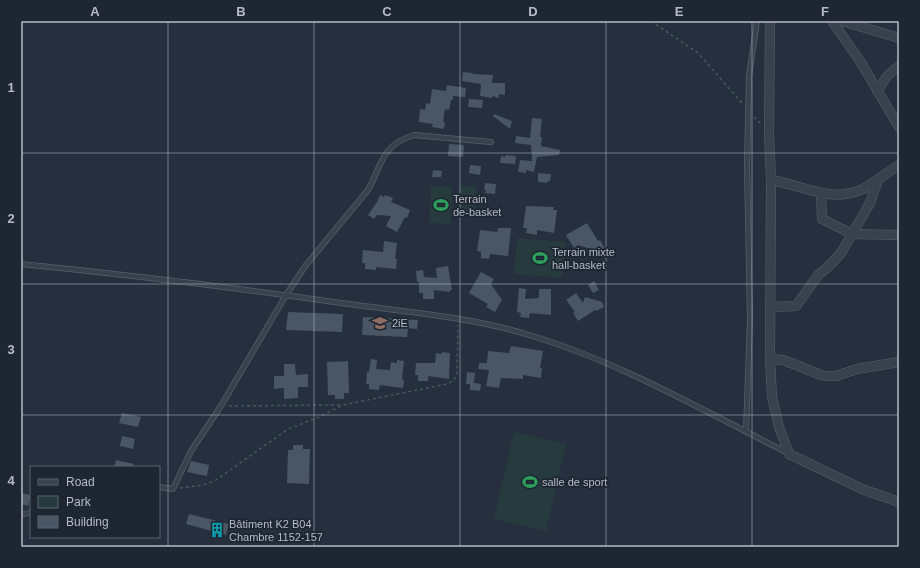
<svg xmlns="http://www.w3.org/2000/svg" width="920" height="568" font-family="Arial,sans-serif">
<rect width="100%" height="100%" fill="#252f3d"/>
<g fill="#273b3e">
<polygon points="431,186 452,187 451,224 430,223"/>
<rect x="459" y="186" width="17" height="28"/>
<polygon points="517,238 566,242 562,278 514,274"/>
<polygon points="514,432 566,444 546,531 494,519"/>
</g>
<g fill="#4b5665">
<polygon points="463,72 473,73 472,74 493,75 492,83 505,83 505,95 499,94 499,98 492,96 492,98 480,96 481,84 462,81"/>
<polygon points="447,85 466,88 465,97 453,96 453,100 451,100 449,110 445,109 443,122 445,122 444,129 432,127 433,124 419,122 420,109 425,110 426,103 430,104 432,89 446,91"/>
<polygon points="469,99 483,100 482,108 468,107"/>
<polygon points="494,114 512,121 510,129 493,116"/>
<polygon points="532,118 542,119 540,137 542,137 541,146 560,150 559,155 537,157 534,172 526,170 526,173 518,172 520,160 532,161 531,145 515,143 516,136 530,138"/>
<polygon points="449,144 464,145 463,157 448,156"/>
<polygon points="506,155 516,156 515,164 500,163 501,156 505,157"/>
<polygon points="470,165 481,166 480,175 469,173"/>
<polygon points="433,170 442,171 441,177 432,177"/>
<polygon points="538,173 551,174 550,181 548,181 547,183 538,182"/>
<polygon points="485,183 496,184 495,194 485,193 486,190 484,190"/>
<polygon points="380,195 384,197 385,195 393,198 391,202 410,210 407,218 405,217 397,232 386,226 391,216 377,215 374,219 368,215 377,202"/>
<polygon points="526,206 554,207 553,210 557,210 554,233 537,230 537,235 526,233 527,228 523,228"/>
<polygon points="587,223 598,241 600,240 605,249 601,252 578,245 574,248 566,235"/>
<polygon points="498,228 511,228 508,256 490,254 489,259 481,258 481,252 477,251 480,230 497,232"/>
<polygon points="384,241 397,243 395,259 397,259 396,269 376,267 376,270 365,269 365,263 362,263 363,250 383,252"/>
<polygon points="448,266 452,290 450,290 450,292 434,290 434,299 423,299 423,293 419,293 419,282 417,282 416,271 423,270 424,277 437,278 436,268"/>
<polygon points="481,272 494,279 491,284 502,300 495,312 486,307 488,304 469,293"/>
<polygon points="594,281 599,290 593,293 588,285"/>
<polygon points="519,288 526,289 525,299 539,298 539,289 551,289 551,315 530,313 529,318 520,317 521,313 517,312"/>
<polygon points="576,293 583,303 585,297 602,302 604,307 596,311 595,310 578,321 573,313 575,312 566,300"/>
<polygon points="288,312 343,314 342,332 286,330"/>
<polygon points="363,317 418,320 417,329 408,328 407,337 362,335"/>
<polygon points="511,346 543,351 540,368 542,368 541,378 523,375 523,379 501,378 499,388 486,386 489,370 478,369 479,363 487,363 488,351 509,353"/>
<polygon points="442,352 450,353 449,379 428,376 428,381 418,381 418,375 415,375 416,363 435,363 436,353 442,354"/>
<polygon points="371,359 377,360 376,369 390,370 391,362 397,363 397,360 404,361 402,379 404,380 403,388 380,385 379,390 369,389 369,384 366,384 367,372 369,372"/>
<polygon points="348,361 349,393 344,393 344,399 335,399 335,395 328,395 327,362"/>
<polygon points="284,364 295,364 296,375 308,374 308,387 298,387 298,398 284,399 284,388 274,389 274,376 284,376"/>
<polygon points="467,372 475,373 474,383 481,384 480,391 470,390 470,384 466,384"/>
<polygon points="122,413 141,417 138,427 119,423"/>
<polygon points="122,436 135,439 133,449 120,446"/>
<polygon points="293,445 303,445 303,449 310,449 309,484 287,483 288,450 293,450"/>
<polygon points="116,460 134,464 133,467 114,467"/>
<polygon points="191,461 209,465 207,476 187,472"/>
<polygon points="21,493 31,495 28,506 21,504"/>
<polygon points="189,514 229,524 226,535 186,524"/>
</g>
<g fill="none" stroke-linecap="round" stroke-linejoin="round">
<g stroke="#575f6b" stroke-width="6">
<g id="service">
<path d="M21,264c109,11 218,24 327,40 60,8 122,13 181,31 91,27 175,76 259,118"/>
<polyline points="746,432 750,319 747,166 749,76 757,21"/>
<path d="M159,487l14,2 18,-38 30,-45 65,-111 20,-30 62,-75c14,-25 13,-45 46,-55l77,7"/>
<polyline points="21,515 31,512"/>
</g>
</g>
<g stroke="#575f6b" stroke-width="10">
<g id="minor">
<polyline points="770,21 769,134 771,180 770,359 772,397 779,427 789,454 862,489 899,502"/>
<polyline points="832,21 860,61 899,127"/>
<polyline points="842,21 899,38"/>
<polyline points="877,91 888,75 899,66"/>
<path d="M771,180c32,5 61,24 92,9 13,-7 24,-17 36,-24"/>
<polyline points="821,193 822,219 852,234 899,235"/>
<polyline points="770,307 796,306 819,274 827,268 841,253 870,203 878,180"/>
<polyline points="770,359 783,360 796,365 821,375 825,376 836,376 857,369 899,362"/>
</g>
</g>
<g stroke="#45585b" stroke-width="1.5" stroke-dasharray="3 3" stroke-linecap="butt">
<polyline points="651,21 698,53 742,103"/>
<polyline points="754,117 761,124"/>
<polyline points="229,406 341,405"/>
<polyline points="180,488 203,485 216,480 288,429 317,418 343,405 447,384 453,381 457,375 458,325"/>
</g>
<use href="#service" stroke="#39414d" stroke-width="4.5"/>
<use href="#minor" stroke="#39414d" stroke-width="9"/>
</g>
<path fill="none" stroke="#b5bcc8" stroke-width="1" stroke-opacity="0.55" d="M168,21v526M314,21v526M460,21v526M606,21v526M752,21v526M21,153h878M21,284h878M21,415h878"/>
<defs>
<g id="stadium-bare" transform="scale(1.2)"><path d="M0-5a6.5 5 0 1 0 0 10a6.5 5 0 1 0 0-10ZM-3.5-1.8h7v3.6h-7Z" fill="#2e9e5b" stroke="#1e2632" stroke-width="2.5" paint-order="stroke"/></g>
<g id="university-bare" transform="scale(1.2)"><path d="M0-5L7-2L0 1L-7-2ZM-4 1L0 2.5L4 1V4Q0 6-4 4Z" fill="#8d6e63" stroke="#1e2632" stroke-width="2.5" paint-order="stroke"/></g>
<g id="building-bare" transform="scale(1.2)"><path d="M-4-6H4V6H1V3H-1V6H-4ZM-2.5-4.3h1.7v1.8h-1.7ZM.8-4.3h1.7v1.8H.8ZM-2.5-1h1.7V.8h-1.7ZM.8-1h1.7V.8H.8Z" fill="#0f9aa8" stroke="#1e2632" stroke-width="2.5" paint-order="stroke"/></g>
</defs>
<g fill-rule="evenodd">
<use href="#stadium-bare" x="441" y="205"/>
<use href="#stadium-bare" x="540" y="258"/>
<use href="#university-bare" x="380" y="323"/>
<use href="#stadium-bare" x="530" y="482"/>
<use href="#building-bare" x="217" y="530"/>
</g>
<g text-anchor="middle" stroke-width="3.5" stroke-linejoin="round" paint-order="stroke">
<g font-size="11" fill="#b5bcc8" stroke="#1e2632" text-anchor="start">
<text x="453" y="203">Terrain<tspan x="453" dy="13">de-basket</tspan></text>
<text x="552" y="256">Terrain mixte<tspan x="552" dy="13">hall-basket</tspan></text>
<text x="392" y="327">2iE</text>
<text x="542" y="486">salle de sport</text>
<text x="229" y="528">Bâtiment K2 B04<tspan x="229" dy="13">Chambre 1152-157</tspan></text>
</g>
</g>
<rect width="920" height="568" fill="none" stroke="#1e2632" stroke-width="44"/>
<rect x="30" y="466" width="130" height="72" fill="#1e2632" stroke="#5a626e"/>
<rect x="38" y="479" width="20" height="6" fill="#39414d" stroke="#5a626e"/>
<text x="66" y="486" font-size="12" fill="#b5bcc8">Road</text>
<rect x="38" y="496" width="20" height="12" fill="#273b3e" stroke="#5a626e"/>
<text x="66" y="506" font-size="12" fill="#b5bcc8">Park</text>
<rect x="38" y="516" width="20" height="12" fill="#4b5665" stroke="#5a626e"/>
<text x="66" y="526" font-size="12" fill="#b5bcc8">Building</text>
<rect x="22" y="22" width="876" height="524" fill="none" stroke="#b5bcc8" stroke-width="1.5"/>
<g font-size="13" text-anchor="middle" font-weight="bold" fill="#b5bcc8">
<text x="95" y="16">A</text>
<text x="241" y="16">B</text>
<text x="387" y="16">C</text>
<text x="533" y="16">D</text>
<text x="679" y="16">E</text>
<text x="825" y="16">F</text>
<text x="11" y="92">1</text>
<text x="11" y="223">2</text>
<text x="11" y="354">3</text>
<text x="11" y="485">4</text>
</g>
</svg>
